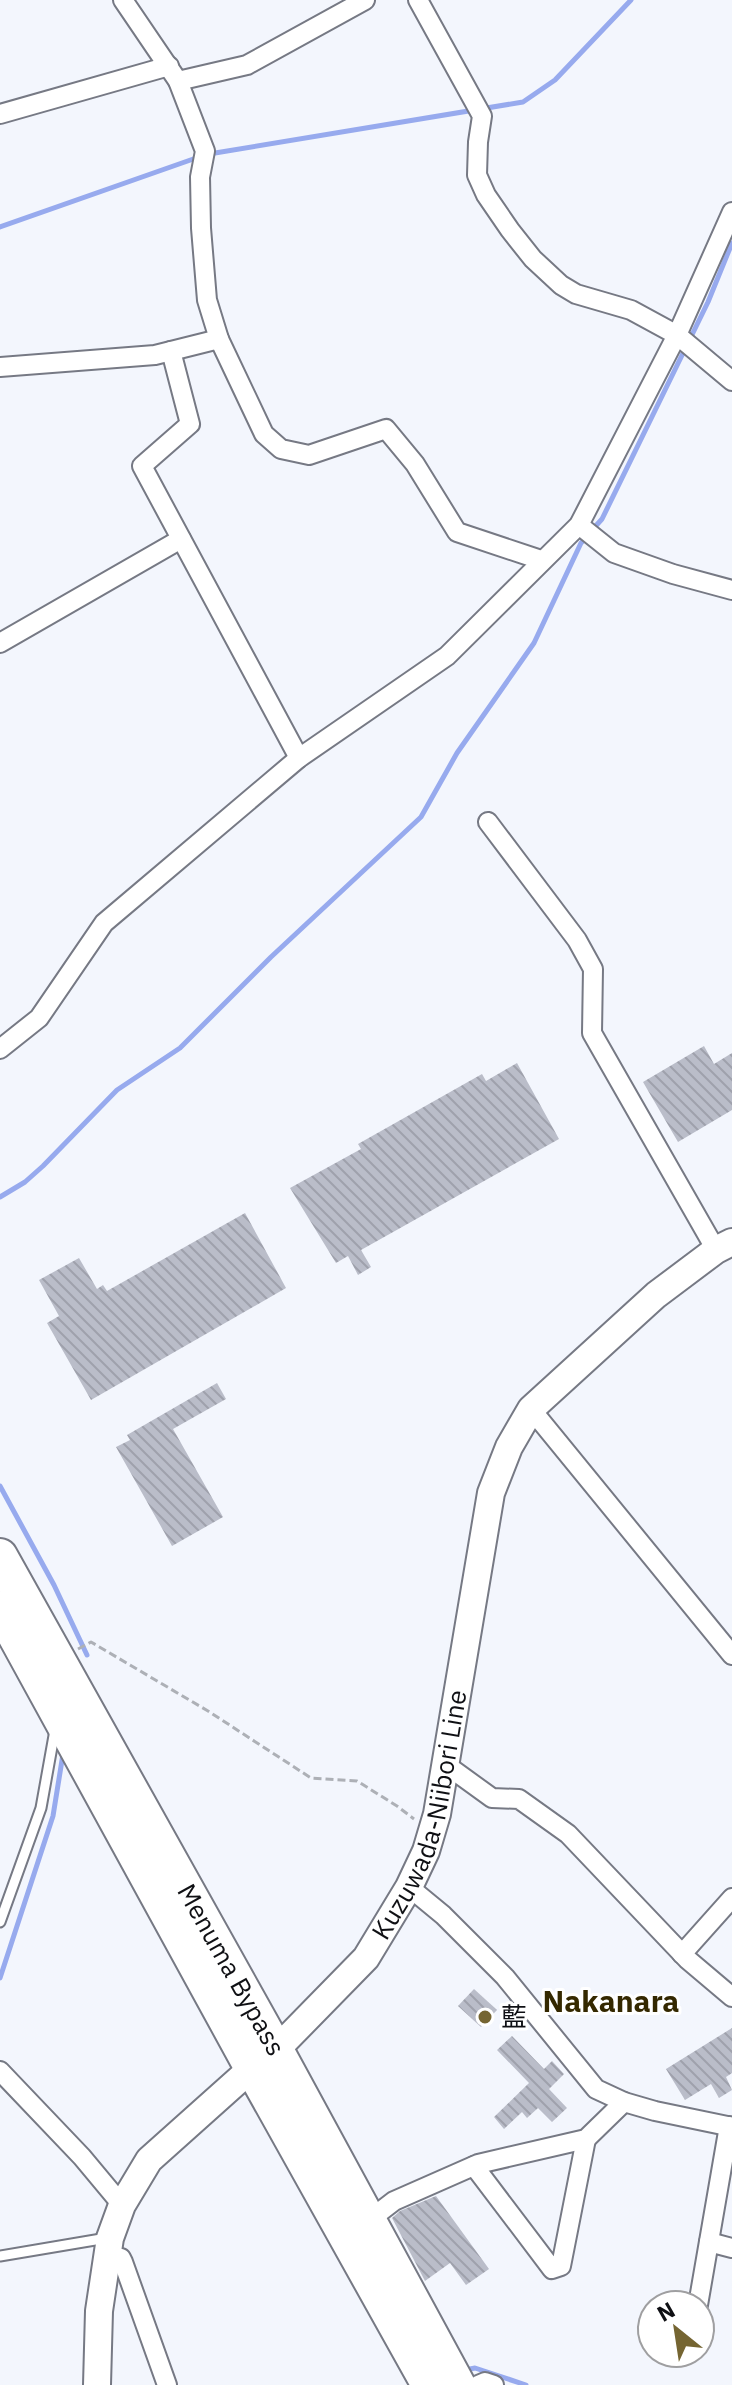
<svg xmlns="http://www.w3.org/2000/svg" width="732" height="2385" font-family="'IBM Plex Sans','Noto Sans JP',sans-serif">
<defs>
<pattern id="building-back-hatch" width="6" height="6" patternUnits="userSpaceOnUse" patternTransform="scale(2)"><rect width="6" height="6" fill="#babdc9"/><path d="M-1 5l2 2M0 0l6 6M5-1l2 2" fill="none" stroke="#9fa1ac"/></pattern>
</defs>
<rect width="100%" height="100%" fill="#f3f6fd"/>
<g fill="none" stroke-linecap="round" stroke-linejoin="round">
<g stroke="#97aaee" stroke-width="5">
<polyline points="209,154 523,102 555,80 631,0"/>
<polyline points="0,227 199,157"/>
<polyline points="593,529 602,519 708,302 732,243"/>
<polyline points="0,1197 25,1182 43,1166 117,1090 180,1048 271,957 421,817 457,753 534,643 581,543 587,537"/>
<polyline points="0,1486 54,1585 87,1655"/>
<polyline points="0,1978 53,1816 63,1754"/>
<polyline points="470,2369 475,2368 526,2385"/>
</g>
</g>
<g fill="url(#building-back-hatch)">
<polygon points="704,1046 714,1064 732,1053 732,1110 678,1142 643,1082"/>
<polygon points="517,1063 559,1139 361,1250 371,1267 358,1275 348,1256 336,1263 290,1188 361,1149 358,1144 482,1074 486,1081"/>
<polygon points="245,1213 286,1288 91,1400 47,1323 59,1316 39,1280 79,1258 97,1289 103,1285 107,1291"/>
<polygon points="217,1383 226,1399 173,1429 223,1517 172,1546 116,1447 130,1440 127,1435"/>
<polygon points="474,1989 497,2010 481,2027 458,2006"/>
<polygon points="732,2028 732,2073 726,2077 732,2090 719,2098 711,2084 685,2100 666,2069"/>
<polygon points="512,2036 544,2069 552,2061 564,2074 549,2089 567,2108 552,2122 538,2108 527,2118 522,2112 504,2129 494,2117 529,2083 497,2050"/>
<polygon points="436,2196 489,2269 466,2285 450,2263 425,2281 392,2218 400,2211"/>
</g>
<g fill="none" stroke-linecap="round" stroke-linejoin="round">
<g stroke="#767984" stroke-width="13">
<g id="lane">
<polyline points="0,1922 41,1808 55,1730"/>
<polyline points="0,2256 107,2238"/>
</g>
</g>
<g stroke="#767984" stroke-width="22">
<g id="street">
<polyline points="123,0 178,81 205,151 200,177 201,228 207,300 219,339 264,434 281,449 309,455 386,429 415,464 457,532 541,560"/>
<polyline points="418,0 482,116 478,142 477,175 486,195 510,230 533,259 561,285 576,294 631,310 677,335 732,381"/>
<polyline points="178,81 247,65 365,0"/>
<polyline points="0,114 169,66"/>
<polyline points="171,351 190,424 142,466 299,758"/>
<polyline points="0,367 155,355 219,339"/>
<polyline points="579,525 614,553 673,574 732,590"/>
<polyline points="0,643 181,539"/>
<polyline points="488,822 577,940 593,969 592,1033 716,1250"/>
<polyline points="0,1049 39,1018 104,923 299,758 447,656 579,525 677,335 732,212"/>
<polyline points="531,1409 732,1655"/>
<polyline points="445,1764 492,1798 519,1799 568,1834 687,1959 732,1997"/>
<polyline points="409,1887 443,1915 505,1977 596,2089 624,2102 655,2111 732,2127"/>
<polyline points="682,1954 732,1898"/>
<polyline points="0,2071 82,2157 122,2205"/>
<polyline points="474,2166 552,2269 561,2266 586,2139"/>
<polyline points="368,2221 394,2201 478,2164 586,2139 624,2102"/>
<polyline points="709,2242 732,2248"/>
<polyline points="108,2255 121,2258 123,2262 167,2385"/>
<polyline points="698,2305 729,2126"/>
<polyline points="478,2385 485,2382 494,2385"/>
</g>
</g>
<g stroke="#767984" stroke-width="30">
<g id="secondary">
<path id="s1" d="M97,2385l2,-74 11,-73 12,-33 27,-45 103,-92 24,-18 90,-92 43,-71 17,-36 11,-37 54,-321 18,-46 22,-38 125,-114 60,-45 16,-8"/>
</g>
</g>
<g stroke="#767984" stroke-width="38">
<g id="highway">
<path id="s2" d="M0,1556l276,494 182,335"/>
<polyline points="0,1608 252,2068 429,2385"/>
</g>
</g>
<polyline stroke="#adb0b6" stroke-width="3" stroke-dasharray="8 4" stroke-linecap="butt" points="78,1649 91,1642 208,1711 311,1778 357,1781 397,1806 414,1819"/>
<use href="#lane" stroke="#fff" stroke-width="9"/>
<use href="#street" stroke="#fff" stroke-width="18"/>
<use href="#secondary" stroke="#fff" stroke-width="26"/>
<use href="#highway" stroke="#fff" stroke-width="34"/>
</g>
<circle fill="#756532" stroke="#fff" stroke-width="3" cx="485" cy="2017" r="8"/>
<g text-anchor="middle" stroke-width="6" stroke-linejoin="round" paint-order="stroke">
<g font-size="26" fill="#0f1014" stroke="#fff">
<text dy="9" stroke="none"><textPath href="#s1" startOffset="688">Kuzuwada-Niibori Line</textPath></text>
<text dy="9" stroke="none"><textPath href="#s2" startOffset="474">Menuma Bypass</textPath></text>
</g>
<g font-size="26" fill="#0f1014" stroke="#fff" text-anchor="start">
<text x="501" y="2026">藍</text>
</g>
<g font-size="30" font-weight="bold" fill="#342800" stroke="#fff">
<text x="611" y="2012">Nakanara</text>
</g>
</g>
<g transform="translate(676 2329) rotate(330)"><circle r="38" fill="#ffffff" stroke="#9f9fa1" stroke-width="2"/>
<path d="M0-6L14 30L0 20L-14 30Z" fill="#756532"/>
<text y="-12" font-size="22" font-weight="bold" text-anchor="middle" fill="#0f1014">N</text>
</g>
</svg>
